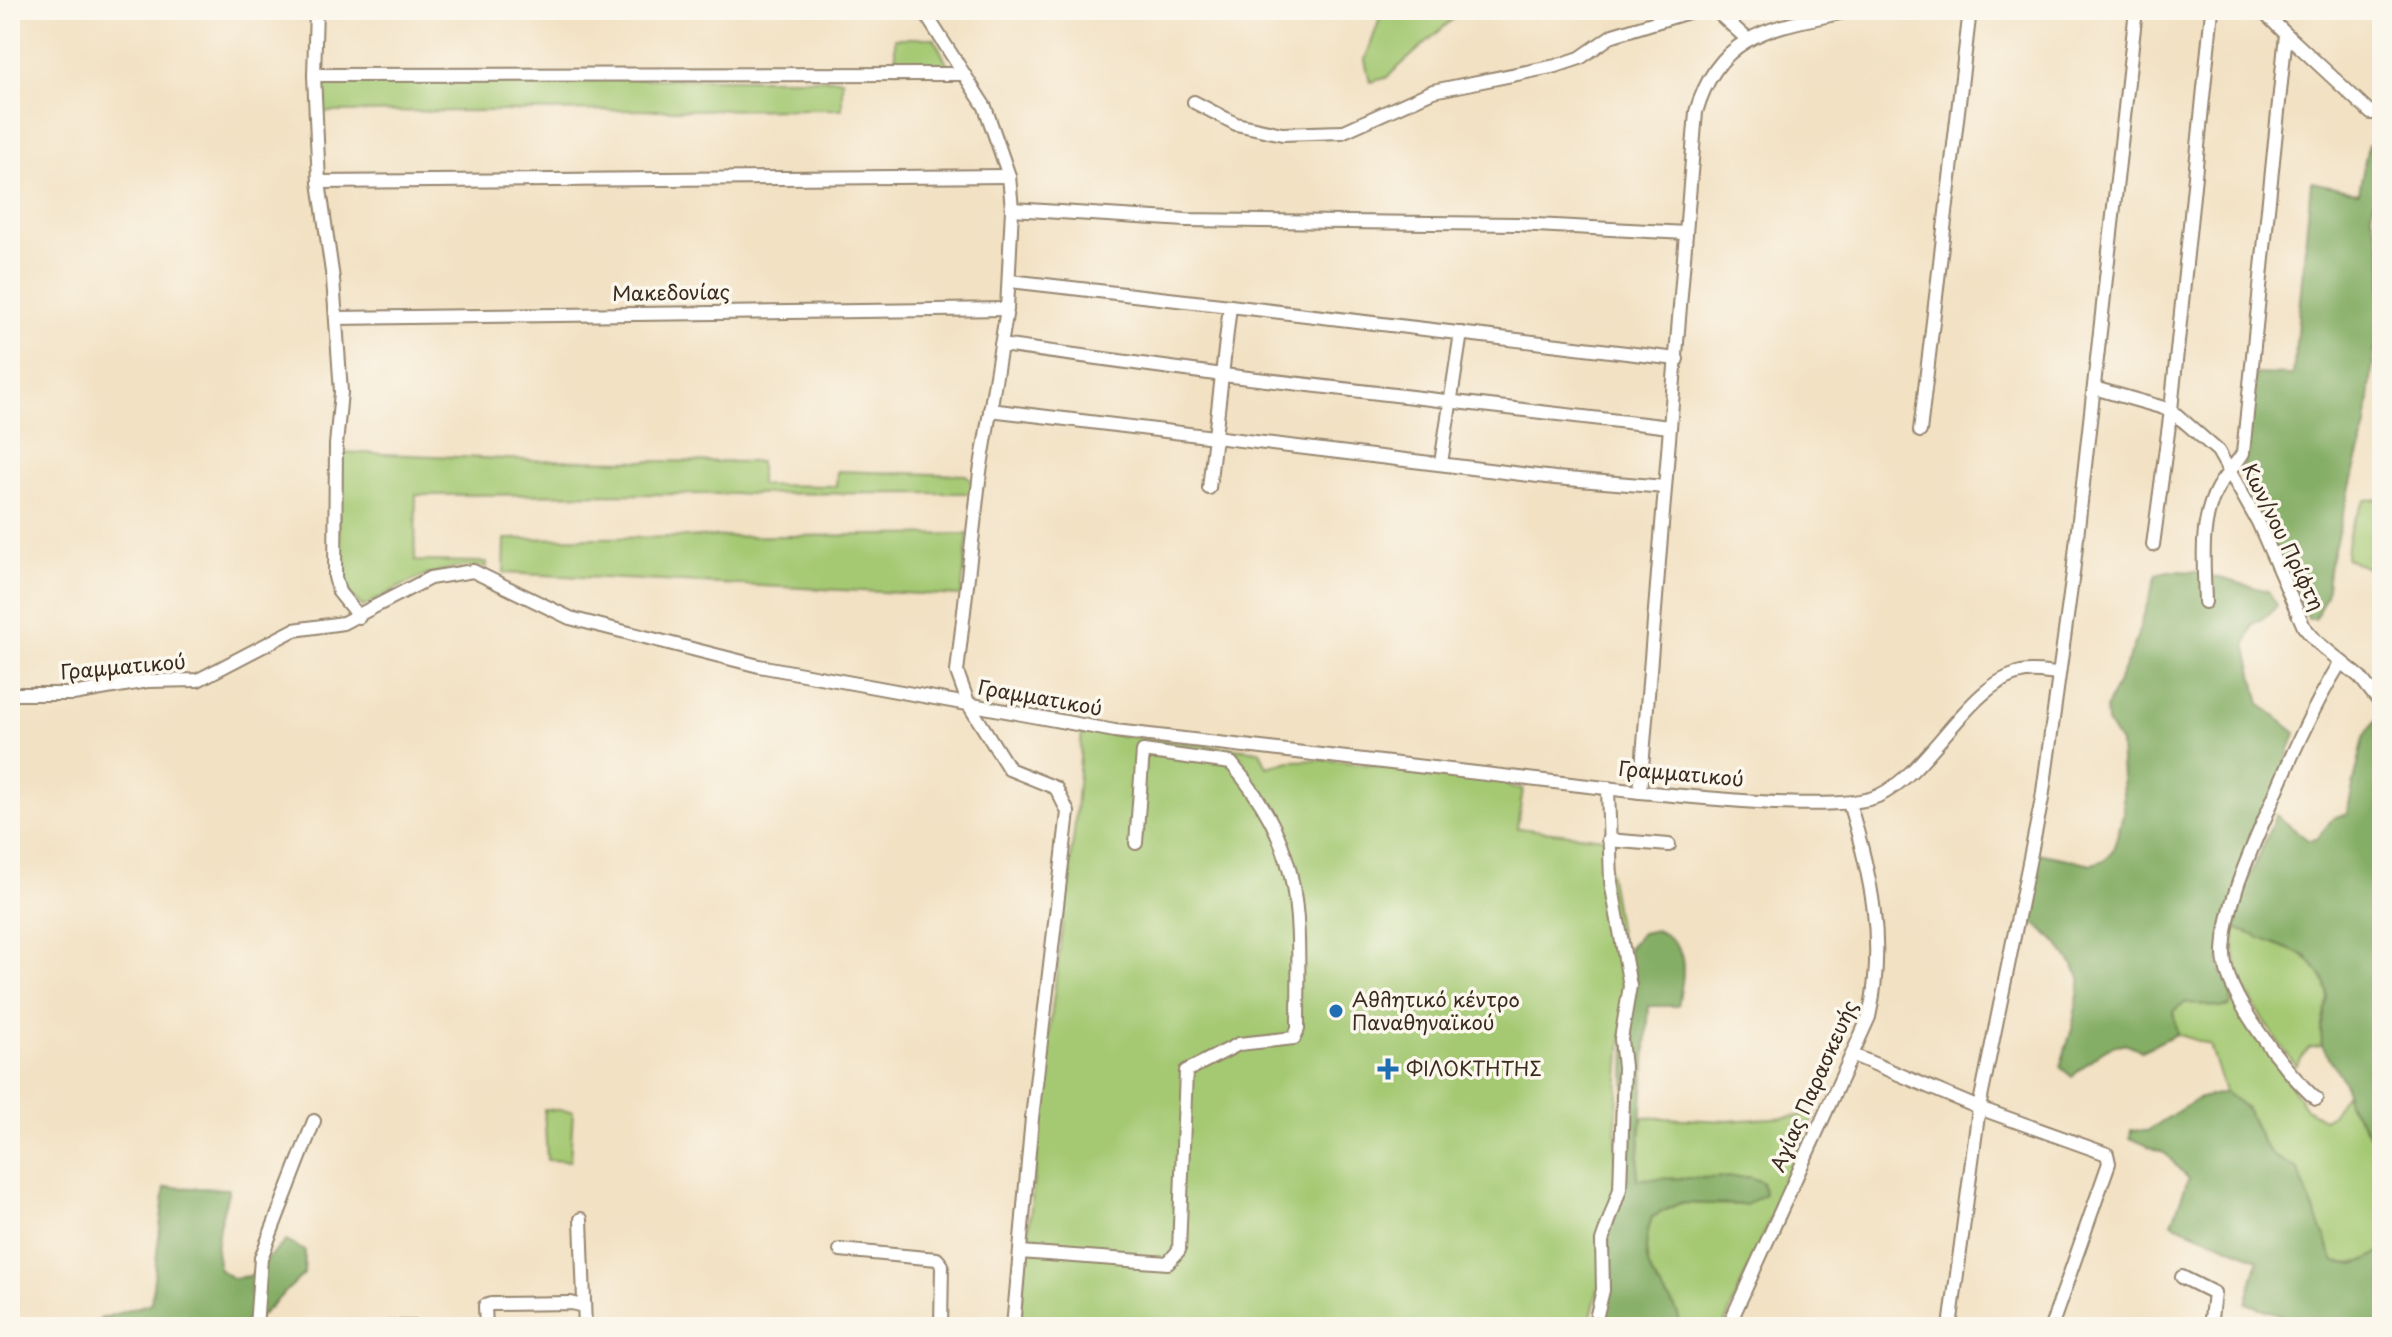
<svg xmlns="http://www.w3.org/2000/svg" width="2392" height="1337" font-family="'Playpen Sans',sans-serif">
<rect width="100%" height="100%" fill="#fbf7ec"/>
<filter id="ink" filterUnits="userSpaceOnUse"><feTurbulence type="fractalNoise" baseFrequency=".0125" numOctaves="2"/><feDisplacementMap in="SourceGraphic" scale="16" xChannelSelector="R" yChannelSelector="G"/><feConvolveMatrix kernelMatrix="1 2 1 2 8 2 1 2 1" color-interpolation-filters="sRGB"/></filter>
<filter id="wash" filterUnits="userSpaceOnUse"><feTurbulence type="fractalNoise" baseFrequency=".006" numOctaves="4" result="noise"/><feDisplacementMap in="SourceGraphic" scale="32" xChannelSelector="R" yChannelSelector="G"/><feGaussianBlur stdDeviation="1.8" result="paint"/><feColorMatrix in="noise" values="0 0 0 0 0 0 0 0 0 0 0 0 0 0 0 0 0 1.4 0 .05"/><feComposite in="paint" operator="in"/></filter>
<g filter="url(#wash)">
<rect width="100%" height="100%" fill="#f2e1c3"/>
<g fill="#a5c973" stroke="#707a48" stroke-width="2">
<polygon points="1383,10 1463,10 1386,78 1370,82 1365,60"/>
<polygon points="895,38 934,38 950,69 895,69"/>
<polygon points="320,79 842,79 842,109 322,112"/>
<path d="M336,452l196,8 228,2v23l76,1 1,-15 129,4 8,8 -1,10 -557,2 -1,66 72,1 -1,5c-47,-4 -84,18 -123,40l-17,-17 -6,-13z"/>
<path d="M2382,499v75l-36,-15c1,-24 5,-39 20,-59z"/>
<polygon points="968,534 961,596 504,573 505,539"/>
<polygon points="1082,731 1260,751 1267,767 1290,761 1328,760 1504,780 1509,787 1523,789 1517,828 1604,838 1626,978 1616,1123 1617,1176 1598,1290 1588,1327 1019,1327 1045,1067 1075,824"/>
<path d="M2235,928c34,13 90,24 93,68 0,16 -7,33 -6,50l-13,2 -13,18c-29,-39 -68,-88 -61,-138z"/>
<path d="M2232,996l74,113 17,10 8,-4 15,-22 2,10 34,49v100c-17,10 -27,13 -47,11l-38,-94 -23,-13 -11,-12 -16,-35 -22,-17 -15,-47 -33,-11 -4,-23 12,-9 34,6 10,-2z"/>
<polygon points="544,1109 573,1111 570,1161 547,1160"/>
<path d="M1815,1115l-92,212h-44c5,-33 -51,-41 -27,-110l28,-14 66,2 -109,-25 5,-63 85,4z"/>
</g>
<g fill="#84ad65" stroke="#606c42" stroke-width="2">
<polygon points="2368,145 2379,150 2372,216 2382,253 2382,334 2374,352 2366,426 2330,564 2326,596 2315,619 2308,619 2242,476 2255,374 2293,375 2311,182 2359,192"/>
<path d="M2174,571l24,1 70,19 9,14 -7,9 -17,10 -7,21 14,59 36,29 -73,211 -4,21 13,31 -2,10 -11,2 -34,-6 -12,9 4,23 -36,17c-25,-20 -49,8 -69,26l-12,-10 12,-38 9,-51c-15,-24 -30,-48 -57,-60l13,-65 56,11 11,-4 9,-10 11,-38 -4,-68 -13,-21 -1,-15 27,-59 24,-75z"/>
<polygon points="2375,721 2382,728 2382,753 2378,764 2382,774 2382,1152 2348,1103 2344,1081 2322,1046 2321,1028 2328,999 2325,981 2306,956 2235,928 2242,895 2276,815 2308,840 2317,839 2333,818 2347,813 2364,737"/>
<path d="M1656,930c35,16 28,43 22,76h-29l-12,173 113,-2 12,5 3,12 -19,11 -66,-2 -28,14c-24,69 33,78 27,110h-82l11,-87 15,-54 5,-238 14,-15z"/>
<polygon points="2225,1092 2247,1109 2263,1144 2273,1156 2297,1169 2335,1262 2355,1265 2382,1252 2382,1327 2318,1327 2246,1303 2258,1259 2172,1223 2188,1179 2166,1154 2130,1138 2131,1130 2147,1131 2197,1099"/>
<polygon points="165,1187 229,1189 219,1226 216,1251 219,1269 232,1278 250,1276 286,1241 305,1251 304,1274 249,1327 99,1327 100,1319 151,1303"/>
</g>
</g>
<g filter="url(#ink)">
<g fill="none" stroke-linecap="round" stroke-linejoin="round">
<g stroke="#968670" stroke-width="16">
<g id="street">
<polyline points="316,10 314,75 319,182 333,279 341,392 336,445 335,577 339,592 359,617"/>
<polyline points="923,10 985,107 1009,176 1012,209 1007,309 980,472 957,672 969,705 1009,769 1056,788 1068,812 1032,1118 1013,1327"/>
<polyline points="1715,10 1746,38"/>
<polyline points="2286,34 2371,113 2382,109"/>
<polyline points="314,75 963,74"/>
<polyline points="1194,102 1236,124 1282,134 1342,132 1433,91 1556,66 1580,58 1613,35 1695,10"/>
<polyline points="319,182 1009,176"/>
<polyline points="1012,209 1186,220 1517,224 1686,233"/>
<polyline points="1010,281 1230,306 1209,488"/>
<polyline points="1230,306 1677,359"/>
<polyline points="336,318 1007,309"/>
<polyline points="1001,345 1223,375 1670,427"/>
<polyline points="2094,388 2171,410 2218,451 2258,522 2304,627 2317,642 2360,677 2382,705"/>
<polyline points="990,410 1555,478 1665,487"/>
<polyline points="1920,431 1970,10"/>
<polyline points="1441,463 1461,333"/>
<polyline points="2153,545 2171,410 2212,10"/>
<path d="M2205,602c-1,-38 -6,-78 12,-113 6,-12 18,-23 26,-36l43,-419 -25,-24"/>
<path d="M10,694h63l74,-13 51,-1 96,-50 49,-7 87,-45 43,-7 97,47 189,48 356,65 525,61c50,4 197,22 238,4 52,-24 91,-113 143,-123 11,-3 25,0 36,1"/>
<path d="M1640,792l56,-680c24,-84 83,-85 158,-102"/>
<polyline points="1608,840 1669,845"/>
<polyline points="1853,1055 1979,1108 2107,1154 2109,1163 2051,1327"/>
<path d="M2316,1099c-30,-26 -94,-107 -92,-148 2,-48 25,-96 44,-140 22,-52 42,-99 72,-148"/>
<polyline points="581,1219 585,1327"/>
<polyline points="840,1250 937,1259 942,1265 941,1327"/>
<path d="M1020,1252l148,11 11,-13 7,-179 53,-27 55,-6 4,-9c0,-110 10,-176 -67,-266l-88,-12 -7,92"/>
<polyline points="2182,1277 2214,1293 2210,1327"/>
<polyline points="256,1327 261,1258 314,1121"/>
<polyline points="392,1327 425,1327"/>
<polyline points="486,1327 485,1306 491,1304 571,1303 584,1306"/>
<polyline points="1594,1327 1603,1290 1602,1241 1620,1189 1624,1067 1621,1039 1630,986 1611,882 1608,788"/>
<path d="M1728,1327l141,-310c17,-75 2,-142 -20,-214"/>
<polyline points="1950,1327 1979,1108 2042,799 2073,573 2136,10"/>
</g>
</g>
<use href="#street" stroke="#fff" stroke-width="12"/>
</g>
</g>
<g fill="#1f6fb2" stroke="#fbf7ec" stroke-width="3">
<circle cx="1336" cy="1011" r="8"/>
<path d="M1384 1057h8v8h8v8h-8v8h-8v-8h-8v-8h8z"/>
</g>
<g text-anchor="middle" stroke-width="7" stroke-linejoin="round" paint-order="stroke">
<g font-size="20" fill="#3b2a1e" stroke="#fbf7ec">
<text transform="translate(671 293) rotate(-1)" y="7">Μακεδονίας</text>
<text transform="translate(2283 537) rotate(64)" y="7">Κων/νου Πρίφτη</text>
<text transform="translate(123 667) rotate(-5)" y="7">Γραμματικού</text>
<text transform="translate(1040 698) rotate(10)" y="7">Γραμματικού</text>
<text transform="translate(1681 774) rotate(5)" y="7">Γραμματικού</text>
<text transform="translate(1814 1086) rotate(-66)" y="7">Αγίας Παρασκευής</text>
</g>
<g font-size="20" fill="#3b2a1e" stroke="#fbf7ec" text-anchor="start">
<text x="1352" y="1007">Αθλητικό κέντρο<tspan x="1352" dy="23">Παναθηναϊκού</tspan></text>
<text x="1406" y="1076">ΦΙΛΟΚΤΗΤΗΣ</text>
</g>
</g>
<rect width="2392" height="1337" fill="none" stroke="#fbf7ec" stroke-width="40"/>
</svg>
